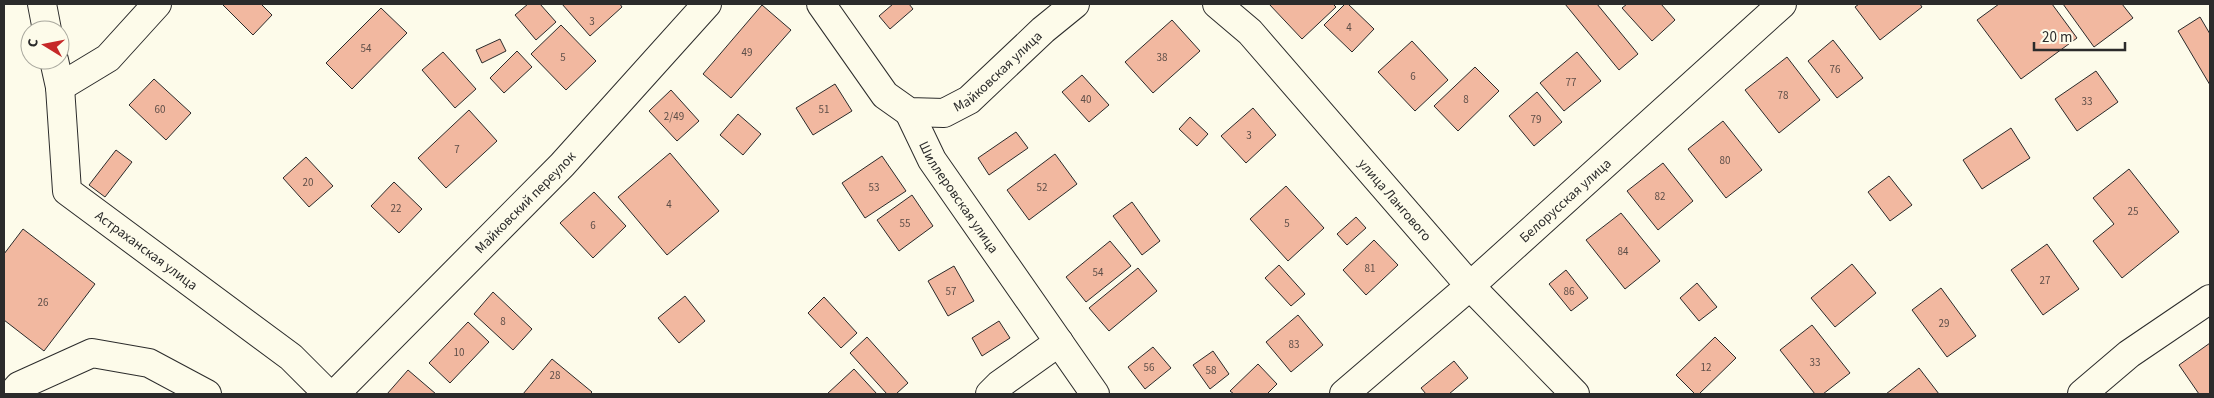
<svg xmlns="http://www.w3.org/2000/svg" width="2214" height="398" font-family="'Source Sans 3',sans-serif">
<rect width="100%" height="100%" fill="#fdfbea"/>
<g fill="#f2b8a0" stroke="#2b2b2b">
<polygon points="222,4 261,4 272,15 253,35"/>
<polygon points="528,4 540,4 556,22 536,40 515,15"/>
<polygon points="562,4 620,4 622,7 590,36"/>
<polygon points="893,4 909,4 913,9 890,29 879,16"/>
<polygon points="1269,4 1333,4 1336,7 1302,39"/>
<polygon points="1345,4 1348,4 1374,29 1352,52 1324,25"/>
<polygon points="1565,4 1597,4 1638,54 1619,70"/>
<polygon points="1627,4 1661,4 1675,20 1652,41 1622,8"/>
<polygon points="1859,4 1920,4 1922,7 1880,40 1855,7"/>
<polygon points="1999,4 2052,4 2077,38 2021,79 1977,20"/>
<polygon points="2063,4 2122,4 2133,18 2094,47"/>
<polygon points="762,5 791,30 731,98 703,74"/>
<polygon points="381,8 407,33 352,89 326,63"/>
<polygon points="2200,17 2210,34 2210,85 2178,31"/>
<polygon points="1172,20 1200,51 1153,93 1125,62"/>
<polygon points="561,25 596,61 566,90 531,54"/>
<polygon points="500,39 506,51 482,63 476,50"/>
<polygon points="1833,40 1863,78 1837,98 1808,61"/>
<polygon points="1412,41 1448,80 1415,111 1378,72"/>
<polygon points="517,51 532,67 504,93 490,78"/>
<polygon points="443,52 476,89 455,108 422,70"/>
<polygon points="1577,52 1601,81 1564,111 1540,83"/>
<polygon points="1787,57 1820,100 1779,133 1745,90"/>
<polygon points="1475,67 1499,91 1458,131 1434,106"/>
<polygon points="2096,71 2118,102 2077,131 2055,99"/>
<polygon points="1082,75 1109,105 1089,122 1062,92"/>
<polygon points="154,79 191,113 166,140 129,105"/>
<polygon points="835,84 852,111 813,135 796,108"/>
<polygon points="671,90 699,121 677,141 649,111"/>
<polygon points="1537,92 1562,122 1534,146 1509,116"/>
<polygon points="1253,108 1276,135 1246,163 1221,136"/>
<polygon points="469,110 497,141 446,188 418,158"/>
<polygon points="738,114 761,134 743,155 720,135"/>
<polygon points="1190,117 1208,134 1197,146 1179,129"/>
<polygon points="1723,121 1762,170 1726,198 1688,149"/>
<polygon points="2011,128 2030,158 1982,189 1963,160"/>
<polygon points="1016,132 1028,148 989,175 978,158"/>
<polygon points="116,150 132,162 105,197 89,185"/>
<polygon points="670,153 719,211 667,255 618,197"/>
<polygon points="1055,154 1077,184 1029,220 1007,190"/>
<polygon points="882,156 906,191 865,218 842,183"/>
<polygon points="306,157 333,186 309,207 283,178"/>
<polygon points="1663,163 1693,201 1658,230 1627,191"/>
<polygon points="2129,169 2179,232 2122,278 2093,241 2114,224 2093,198"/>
<polygon points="1889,176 1912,205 1890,221 1868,192"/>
<polygon points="394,182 422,209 399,233 371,206"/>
<polygon points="1286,186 1324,228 1288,261 1250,219"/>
<polygon points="594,192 626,226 593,258 560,223"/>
<polygon points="912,195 933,226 899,251 877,220"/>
<polygon points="1132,202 1160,241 1142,255 1113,216"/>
<polygon points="1621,213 1660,261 1625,289 1586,240"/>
<polygon points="1356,217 1366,228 1347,245 1337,234"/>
<polygon points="23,229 95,284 44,351 4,320 4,254"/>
<polygon points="1374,240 1398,265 1366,295 1343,270"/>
<polygon points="1110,241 1131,266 1086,302 1066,277"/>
<polygon points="2047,244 2079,289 2043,315 2011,270"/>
<polygon points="1852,264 1876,293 1835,327 1811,298"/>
<polygon points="1279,265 1305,294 1291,306 1265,278"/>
<polygon points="954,266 974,301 948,316 928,281"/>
<polygon points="1138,268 1157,291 1109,331 1089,308"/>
<polygon points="1566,270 1588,298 1571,311 1549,284"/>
<polygon points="1697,283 1717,307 1699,321 1680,298"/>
<polygon points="1941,288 1976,336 1947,357 1912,310"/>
<polygon points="493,292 532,329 513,350 474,314"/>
<polygon points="685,296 705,321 679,343 658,318"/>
<polygon points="824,297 857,333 841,348 808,313"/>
<polygon points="1298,315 1323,345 1291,372 1266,342"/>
<polygon points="999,321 1010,338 982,356 972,338"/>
<polygon points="468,322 489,342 450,383 429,363"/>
<polygon points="1812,325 1850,373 1823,394 1815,394 1780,350"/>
<polygon points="867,337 908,383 896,394 887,394 850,353"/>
<polygon points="1715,337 1736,358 1699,394 1695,394 1676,375"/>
<polygon points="2210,343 2210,394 2199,394 2179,365"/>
<polygon points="1153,347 1171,368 1145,389 1128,367"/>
<polygon points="1213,351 1229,374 1210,389 1193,365"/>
<polygon points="552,359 592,392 590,394 523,394"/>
<polygon points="1454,361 1468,378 1449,394 1426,394 1421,388"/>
<polygon points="1258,364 1277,384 1267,394 1234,394 1230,391"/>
<polygon points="1919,368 1939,394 1886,394"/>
<polygon points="854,369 877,394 827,394"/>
<polygon points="408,370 436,394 387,394"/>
</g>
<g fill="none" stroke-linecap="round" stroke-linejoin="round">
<g stroke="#2b2b2b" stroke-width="30">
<g id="street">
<polyline points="42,4 47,30"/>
<path id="s1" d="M54,60l6,27 7,104 224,166 37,37"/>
<polyline points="60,87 108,58 157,4"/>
<path id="s2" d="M909,112l23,48 163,234"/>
<polyline points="12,394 19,386 92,353 149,363 207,394"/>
<path id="s3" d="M335,394l227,-229 145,-161"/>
<polyline points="990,394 999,385 1059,342"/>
<path id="s4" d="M1344,394l126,-108 312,-282"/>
<polyline points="2082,394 2129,354 2210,299"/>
</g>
</g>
<g stroke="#2b2b2b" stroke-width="30">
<g id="secondary">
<path id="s5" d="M821,4l64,91 24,17 35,1 25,-13 74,-70 32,-26"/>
<path id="s6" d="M1217,4l33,28 220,254 105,108"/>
</g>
</g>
<use href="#street" stroke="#fdfbea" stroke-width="28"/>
<use href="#secondary" stroke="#fdfbea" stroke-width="28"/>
</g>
<g text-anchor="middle" stroke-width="4" stroke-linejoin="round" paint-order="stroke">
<g font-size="11" fill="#5d4e48">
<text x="592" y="25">3</text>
<text x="1349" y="31">4</text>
<text x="366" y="52">54</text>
<text x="747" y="56">49</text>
<text x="563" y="61">5</text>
<text x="1162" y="61">38</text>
<text x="1835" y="73">76</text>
<text x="1413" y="80">6</text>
<text x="1571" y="86">77</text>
<text x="1783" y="99">78</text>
<text x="1086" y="103">40</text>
<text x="1466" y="103">8</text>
<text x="2087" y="105">33</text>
<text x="160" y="113">60</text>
<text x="824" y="113">51</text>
<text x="674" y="120">2/49</text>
<text x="1536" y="123">79</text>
<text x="1249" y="139">3</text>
<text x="457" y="153">7</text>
<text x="1725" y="164">80</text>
<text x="308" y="186">20</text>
<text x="874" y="191">53</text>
<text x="1042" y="191">52</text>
<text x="1660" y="200">82</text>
<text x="669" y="208">4</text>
<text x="396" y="212">22</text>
<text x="2133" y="215">25</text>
<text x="905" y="227">55</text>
<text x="1287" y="227">5</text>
<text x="593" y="229">6</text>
<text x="1623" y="255">84</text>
<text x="1370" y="272">81</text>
<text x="1098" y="276">54</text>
<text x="2045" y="284">27</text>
<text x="951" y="295">57</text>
<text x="1569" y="295">86</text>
<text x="43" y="306">26</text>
<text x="503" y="325">8</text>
<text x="1944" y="327">29</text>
<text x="1294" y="348">83</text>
<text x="459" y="356">10</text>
<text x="1815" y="366">33</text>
<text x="1149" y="371">56</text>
<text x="1706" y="371">12</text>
<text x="1211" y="374">58</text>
<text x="555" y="379">28</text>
</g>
<g font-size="14" fill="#2b2b2b" stroke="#fdfbea">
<text dy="5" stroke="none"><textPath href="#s5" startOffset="244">Майковская улица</textPath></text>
<text dy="5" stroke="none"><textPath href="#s2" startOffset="99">Шиллеровская улица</textPath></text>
<text dy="5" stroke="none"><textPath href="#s6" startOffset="265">улица Лангового</textPath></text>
<text dy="5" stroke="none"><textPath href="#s4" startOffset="294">Белорусская улица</textPath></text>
<text dy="5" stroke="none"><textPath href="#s3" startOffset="270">Майковский переулок</textPath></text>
<text dy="5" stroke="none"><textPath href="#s1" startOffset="231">Астраханская улица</textPath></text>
</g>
</g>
<rect width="2214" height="398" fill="none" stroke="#2b2b2b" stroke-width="10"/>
<g transform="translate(45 45) rotate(280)"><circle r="24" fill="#fdfbea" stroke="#a9a89e"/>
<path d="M0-4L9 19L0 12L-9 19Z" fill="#c62828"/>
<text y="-8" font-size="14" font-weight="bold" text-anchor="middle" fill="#2b2b2b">С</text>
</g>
<path d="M2034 42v8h91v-8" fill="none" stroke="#2b2b2b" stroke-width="2.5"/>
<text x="2042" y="42" font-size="15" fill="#2b2b2b" stroke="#fdfbea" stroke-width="4" paint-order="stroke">20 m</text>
</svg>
